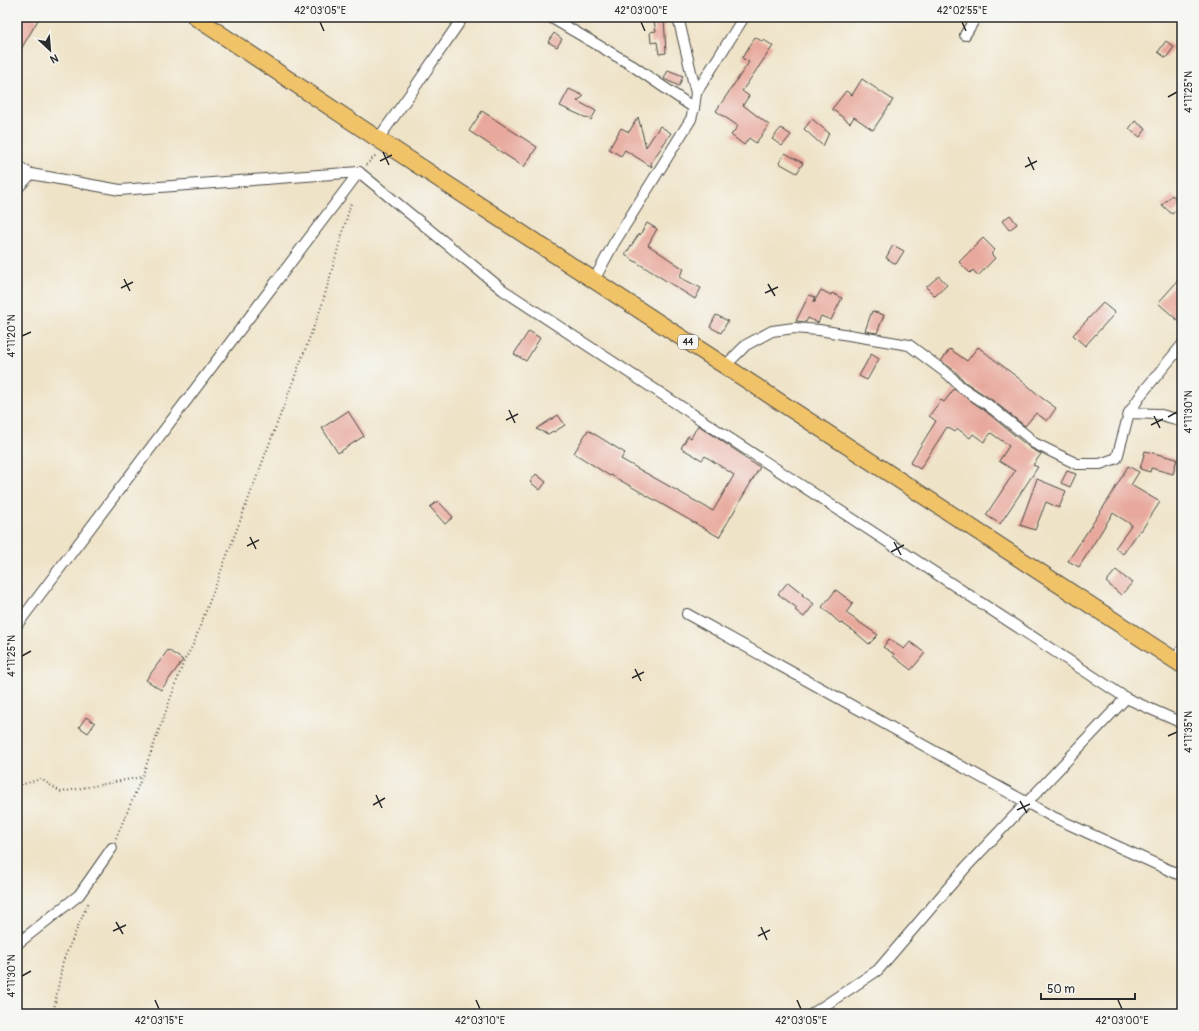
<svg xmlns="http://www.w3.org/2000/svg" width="1199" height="1031" font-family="Pangolin,sans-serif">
<rect width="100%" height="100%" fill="#f6f6f2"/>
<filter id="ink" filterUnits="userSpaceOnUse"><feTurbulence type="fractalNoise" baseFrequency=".025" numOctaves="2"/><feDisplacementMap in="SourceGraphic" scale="8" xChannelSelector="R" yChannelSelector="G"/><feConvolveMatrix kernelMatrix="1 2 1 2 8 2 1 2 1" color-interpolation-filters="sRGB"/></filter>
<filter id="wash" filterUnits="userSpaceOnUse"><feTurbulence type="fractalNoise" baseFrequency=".012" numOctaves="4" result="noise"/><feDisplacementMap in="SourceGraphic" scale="16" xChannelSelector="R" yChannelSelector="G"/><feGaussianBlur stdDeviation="0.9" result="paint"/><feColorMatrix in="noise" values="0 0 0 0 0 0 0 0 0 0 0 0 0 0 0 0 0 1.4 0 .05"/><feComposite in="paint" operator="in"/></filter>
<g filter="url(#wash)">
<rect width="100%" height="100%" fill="#efe3c7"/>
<g id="blocks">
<g fill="#e8a89c">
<polygon points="19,17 32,17 38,20 17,56 17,21"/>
<polygon points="653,17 664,17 666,53 659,54 657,42 651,43 650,32 656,31"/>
<polygon points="554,33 562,39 557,47 548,42"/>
<polygon points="755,37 763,42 764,40 773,46 742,91 749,96 743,105 769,125 756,143 749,138 744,145 731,135 738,126 716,111 749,62 742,58"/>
<polygon points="1166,41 1174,47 1166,58 1158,52"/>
<polygon points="668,70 683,76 679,86 664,79"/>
<polygon points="862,79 893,100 873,130 854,117 850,123 832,109 846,91 852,95"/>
<polygon points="569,89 584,96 577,101 596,111 591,120 560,106"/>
<polygon points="482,111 537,147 524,167 469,131"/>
<polygon points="638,117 646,147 660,126 671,133 651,163 652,167 625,150 621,156 609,149 621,128 629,132"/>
<polygon points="812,119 829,133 823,146 804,129"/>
<polygon points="1135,121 1146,129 1140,137 1129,129"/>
<polygon points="781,128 791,135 782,146 772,139"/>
<polygon points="785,153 803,163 797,173 779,163"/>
<polygon points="1172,195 1182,205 1172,214 1162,205"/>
<polygon points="1010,215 1017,224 1009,230 1002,221"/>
<polygon points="647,223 657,229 648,245 684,269 679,277 701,288 695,299 625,255 639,234 640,235"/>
<polygon points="983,238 995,250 991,254 995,258 978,276 973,270 970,273 959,262"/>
<polygon points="893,245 904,251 896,264 886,258"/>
<polygon points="939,276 947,285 935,296 926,287"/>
<polygon points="1182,276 1182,324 1158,303"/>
<polygon points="821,290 831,295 832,293 842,298 831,320 821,316 818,323 808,318 806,322 796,321 809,295 815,297 814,302"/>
<polygon points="1103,303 1115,313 1085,346 1073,335"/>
<polygon points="872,311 884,315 877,333 865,331"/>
<polygon points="716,315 728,321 721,333 710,327"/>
<polygon points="529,331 540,338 526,361 514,354"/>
<polygon points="978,347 1026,384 1042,398 1056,408 1047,421 1036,413 1025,426 992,400 965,382 954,370 941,361 950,349 967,361"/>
<polygon points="871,354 879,359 867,380 859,376"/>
<polygon points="954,389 984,410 1030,448 1041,454 1033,465 1038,467 1000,524 986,515 1015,471 999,461 1009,446 991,433 984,442 973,434 970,438 958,429 955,432 947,427 920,469 910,463 936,421 929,416 941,400 944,402"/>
<polygon points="348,411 364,436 338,453 322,428"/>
<polygon points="558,415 565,425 554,432 553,431 548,434 536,429"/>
<polygon points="698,425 744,456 743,457 760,467 719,537 611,475 610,476 574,453 588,430 625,453 621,459 713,511 734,475 705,456 702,460 681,448 688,436 691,438"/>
<polygon points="1145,451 1177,459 1173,474 1151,468 1150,472 1140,469"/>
<polygon points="1128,466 1139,472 1131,485 1160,502 1141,531 1140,530 1123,554 1115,548 1132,525 1113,513 1079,567 1068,561 1110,497"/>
<polygon points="1067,471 1076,474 1070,487 1061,483"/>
<polygon points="536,474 546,482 540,490 530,482"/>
<polygon points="1037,479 1066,491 1059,508 1046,502 1035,530 1020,525"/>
<polygon points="438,501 453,517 445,524 430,507"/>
<polygon points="1116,570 1132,583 1121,595 1106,582"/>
<polygon points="788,582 803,594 802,595 814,604 804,617 795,610 797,608 778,594"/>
<polygon points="836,590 853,603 846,613 878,635 869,644 855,632 842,623 841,624 822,607"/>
<polygon points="889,639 904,649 910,642 925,653 911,670 893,656 894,654 883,647"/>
<polygon points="168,650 183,660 161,690 146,680"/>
<polygon points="86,717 95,723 88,733 79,727"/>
</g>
</g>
</g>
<g filter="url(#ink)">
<use href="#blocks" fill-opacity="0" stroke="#484742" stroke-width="1"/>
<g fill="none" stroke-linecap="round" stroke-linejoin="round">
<g stroke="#484742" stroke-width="12">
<g id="street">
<polyline points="550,17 630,64 694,108"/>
<polyline points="965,35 976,17"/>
<polyline points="696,93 744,17"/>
<polyline points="378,139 413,90 463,17"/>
<polyline points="17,166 31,174 120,190 359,172 503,290 1126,698 1182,723"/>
<polyline points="17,189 31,174"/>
<polyline points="594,280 614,243 691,119 694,108 696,93 678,17"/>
<polyline points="725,366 746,345 772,331 794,328 819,330 909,345 949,375 961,387 988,405 1027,436 1034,443 1077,464 1100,464 1117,458 1129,413 1158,414 1182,421"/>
<polyline points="1129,413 1143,392 1182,345"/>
<polyline points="687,614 1051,816 1182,876"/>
<polyline points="17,625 359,172"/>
<polyline points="1174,661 1182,650"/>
<polyline points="17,944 79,895 112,848"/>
<polyline points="812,1014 878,970 966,867 1126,698"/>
</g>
</g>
<g stroke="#484742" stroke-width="18">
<polyline id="primary" points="195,17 378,139 1182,665"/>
</g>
<g stroke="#484742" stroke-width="2" stroke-dasharray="1 3" stroke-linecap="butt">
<polyline points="366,165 377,154"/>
<polyline points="17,786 41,779 61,792 142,777"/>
<polyline points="116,838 142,777 184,661 193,645 322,305 351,203"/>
<polyline points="53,1014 63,961 89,901"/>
</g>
<use href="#street" stroke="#fff" stroke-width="10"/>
<use href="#primary" stroke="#f1c369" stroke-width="16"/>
</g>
</g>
<path fill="none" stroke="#2b2b2b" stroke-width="1.5" d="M320,22l4,9M641,22l4,9M962,22l4,9M1168,97l9,-5M383,152l6,13M1028,157l6,13M380,161l12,-6M1025,167l12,-6M124,279l6,12M768,284l7,12M121,288l12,-6M765,293l13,-6M22,336l9,-4M509,410l6,13M1154,416l6,12M1168,417l9,-5M506,420l12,-6M1151,425l12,-6M250,537l6,12M894,542l7,13M247,546l12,-6M891,552l13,-7M22,656l9,-5M635,669l6,12M632,678l12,-6M1168,736l9,-4M376,795l6,13M1020,801l7,12M373,805l12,-7M1017,810l13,-6M116,922l7,12M761,927l6,13M113,931l13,-6M758,936l12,-6M22,976l9,-5M155,1000l4,9M476,1000l4,9M797,1000l4,9M1118,1000l4,9"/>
<g text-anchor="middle" stroke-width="3" stroke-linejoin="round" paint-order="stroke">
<rect fill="#f6f6f2" stroke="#686867" stroke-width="1" x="678" y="335" width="20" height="14" rx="3"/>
<g font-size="9" font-weight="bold" fill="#2b2b2b">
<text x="688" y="345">44</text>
</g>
</g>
<rect width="1199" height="1031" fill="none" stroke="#f6f6f2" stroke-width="44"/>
<g transform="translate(50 50) rotate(154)" stroke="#f6f6f2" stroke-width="3" paint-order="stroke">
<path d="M0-3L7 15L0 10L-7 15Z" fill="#2b2b2b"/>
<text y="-6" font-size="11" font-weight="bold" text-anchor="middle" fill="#2b2b2b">N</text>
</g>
<path d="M1041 993v6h94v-6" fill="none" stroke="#2b2b2b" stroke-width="2"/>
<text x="1047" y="993" font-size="12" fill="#2b2b2b" stroke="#f6f6f2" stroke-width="3" paint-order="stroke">50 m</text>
<rect x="22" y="22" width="1155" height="987" fill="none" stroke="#2b2b2b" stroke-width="1.5"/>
<g font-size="10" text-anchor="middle" fill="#2b2b2b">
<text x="320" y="14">42°03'05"E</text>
<text x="641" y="14">42°03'00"E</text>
<text x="962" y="14">42°02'55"E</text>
<text transform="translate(1188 92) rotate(-90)" y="4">4°11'25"N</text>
<text transform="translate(11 336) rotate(-90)" y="4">4°11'20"N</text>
<text transform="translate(1188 412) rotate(-90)" y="4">4°11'30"N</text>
<text transform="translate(11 656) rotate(-90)" y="4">4°11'25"N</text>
<text transform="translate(1188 732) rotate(-90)" y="4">4°11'35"N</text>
<text transform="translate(11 976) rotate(-90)" y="4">4°11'30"N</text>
<text x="159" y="1024">42°03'15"E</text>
<text x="480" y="1024">42°03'10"E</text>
<text x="801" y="1024">42°03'05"E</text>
<text x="1122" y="1024">42°03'00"E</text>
</g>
</svg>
